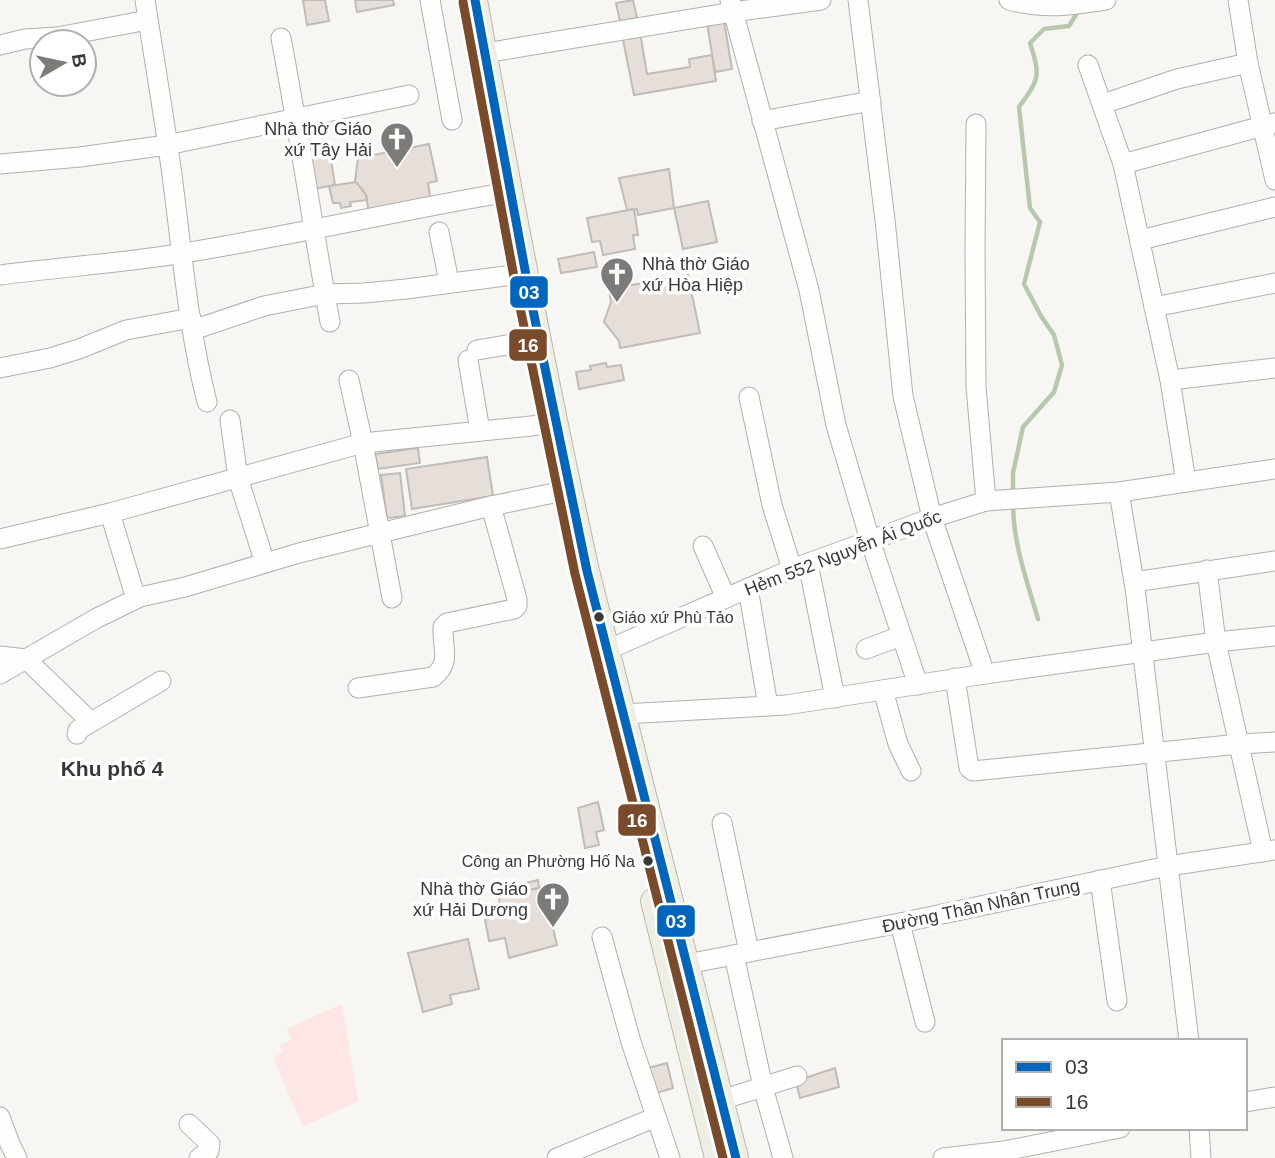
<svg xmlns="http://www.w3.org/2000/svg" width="1275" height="1158" font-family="Helvetica,sans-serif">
<rect width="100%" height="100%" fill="#f8f6f3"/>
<polygon fill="#fce7e6" points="342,1004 358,1101 303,1127 273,1058 283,1052 280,1045 291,1040 287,1028"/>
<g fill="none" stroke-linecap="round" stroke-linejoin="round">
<g stroke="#b8c8af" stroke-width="4.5">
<path d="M1013,495v-22l10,-46 31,-35 8,-27 -8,-30 -13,-19 -17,-32 16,-62 -10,-14 -11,-101c20,-28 22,-30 11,-64l14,-14 25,-3 10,-16"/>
<path d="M1013,504c0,39 14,77 25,115"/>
</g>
</g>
<g fill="#e6ded9" stroke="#bfbcba" stroke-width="2">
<polygon points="303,0 325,0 329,21 307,25"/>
<polygon points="355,0 393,0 394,5 357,12"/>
<polygon points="633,0 637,18 620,21 616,3"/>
<polygon points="724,21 732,69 715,72 707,23"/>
<polygon points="640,32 647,74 690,67 689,59 712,55 716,81 634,95 622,35"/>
<polygon points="429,144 437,181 428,183 431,201 369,213 366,195 355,181 358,158"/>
<polygon points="329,147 335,185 313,189 307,151"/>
<polygon points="669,169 674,208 638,215 637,209 627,210 619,178"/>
<polygon points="356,182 366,195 367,200 350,202 351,206 341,208 340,203 333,203 329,186"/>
<polygon points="708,201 717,242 683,249 674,208"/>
<polygon points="634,209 638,235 633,235 635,249 603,255 600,241 592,242 587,218"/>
<polygon points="594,252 597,267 561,273 558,259"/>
<polygon points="688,275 700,333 620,348 619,341 604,322 611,302 609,289"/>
<polygon points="606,363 607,367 621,365 624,380 579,389 576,372 591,370 590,366"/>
<polygon points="418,448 420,463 378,469 375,454"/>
<polygon points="487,457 493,496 412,509 406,469"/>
<polygon points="400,473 405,516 387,518 381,475"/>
<polygon points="598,802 604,830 596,832 599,845 585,848 578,808"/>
<polygon points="538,880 539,888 503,896 502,889"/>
<polygon points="543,887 557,945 509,958 505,938 489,941 485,920 501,914 499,897"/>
<polygon points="468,939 479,989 450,995 452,1004 423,1012 408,953"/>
<polygon points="667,1063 673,1088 653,1094 645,1069"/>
<polygon points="835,1068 839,1087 800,1098 796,1081"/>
</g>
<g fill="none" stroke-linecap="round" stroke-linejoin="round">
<g stroke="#b2b0ae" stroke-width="21">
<g id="minor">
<path d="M145,0c9,58 19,116 27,175 10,76 16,153 35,227"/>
<polyline points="430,0 452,120"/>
<polyline points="730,0 809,290 836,425 870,540 918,685"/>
<polyline points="858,0 885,220 903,396 932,518 985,674"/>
<path d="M1009,0c35,10 62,5 97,0"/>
<polyline points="1238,0 1248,63 1275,180"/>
<path d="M281,38c18,95 32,190 49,284"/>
<polyline points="0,45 25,39 57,37 148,20"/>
<polyline points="485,53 733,12 821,0"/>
<polyline points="1088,65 1123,164 1170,380 1186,482"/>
<polyline points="1103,104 1177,79 1248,63"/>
<polyline points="762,121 871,101"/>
<polyline points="976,124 975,250 976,387 986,501"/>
<polyline points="0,164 80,157 167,145 409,95"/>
<polyline points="1123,164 1274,123"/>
<polyline points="439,232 449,282"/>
<polyline points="1140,240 1275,207"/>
<path d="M0,275c61,-8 124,-12 184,-22 105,-17 209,-41 313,-59"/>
<polyline points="1154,307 1275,283"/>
<polyline points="193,330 264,306 325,294 364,293 406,289 513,275"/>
<polyline points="477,350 525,342"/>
<polyline points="468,360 480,431"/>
<polyline points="0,368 50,358 79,349 126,330 191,318"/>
<polyline points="349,380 363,443 392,598"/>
<polyline points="1170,380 1275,368"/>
<polyline points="749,397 772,505 792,569"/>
<polyline points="230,420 238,478 265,563"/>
<polyline points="1119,492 1135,588 1189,1041"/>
<polyline points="110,513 136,599"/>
<polyline points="0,539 110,513 363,443 541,425"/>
<polyline points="703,546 726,598"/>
<polyline points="808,563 835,698"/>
<polyline points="1207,570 1216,642 1263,852"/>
<polyline points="1134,582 1275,561"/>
<polyline points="748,588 768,706"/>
<polyline points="866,649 901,636"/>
<polyline points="607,650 792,569 932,518 986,501 1119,492 1275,469"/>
<polyline points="0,656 26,659 91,722"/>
<polyline points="0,674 97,618 140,597 185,587 299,553 380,533 491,506 554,493"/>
<polyline points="955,678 969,768 973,771 1239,744 1275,742"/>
<path d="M358,688l75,-11c19,-15 9,-28 10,-50l4,-4 67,-14 3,-3v-7l-26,-93"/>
<polyline points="883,690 898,744 911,771"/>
<polyline points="623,714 786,705 985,674 1216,642 1275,636"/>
<polyline points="77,734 78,730 161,681"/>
<polyline points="722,823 749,952"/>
<polyline points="1100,880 1117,1001"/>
<polyline points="900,923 925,1022"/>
<polyline points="602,937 631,1042 670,1158"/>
<polyline points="734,955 763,1087 783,1158"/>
<polyline points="687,964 900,923 1168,866 1275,850"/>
<polyline points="721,1100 797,1076"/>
<polyline points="1245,1102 1275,1097"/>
<polyline points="0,1117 10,1144 17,1158"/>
<polyline points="189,1124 210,1144 209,1151 199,1158"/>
<polyline points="1199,1128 1201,1158"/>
<polyline points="557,1158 656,1117"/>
<polyline points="943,1158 1004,1151 1120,1128"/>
</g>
</g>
<g stroke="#bbb9a7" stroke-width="26">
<g id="major">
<path d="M475,0c34,191 70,381 112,571l149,587"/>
<polyline points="653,901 717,1158"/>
</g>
</g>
<use href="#minor" stroke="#fefefd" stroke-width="19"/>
<use href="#major" stroke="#efeee4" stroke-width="24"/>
<g stroke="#fff" stroke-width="14">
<polyline id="bus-1" points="475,0 528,286 587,571 736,1158"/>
</g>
<g stroke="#fff" stroke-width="14">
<polyline id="bus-2" points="463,2 516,288 575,574 723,1158"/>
</g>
<use href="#bus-1" stroke="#0065bd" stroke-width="9"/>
<use href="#bus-2" stroke="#7a4b2a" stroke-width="9"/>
</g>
<defs>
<g id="church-pin" transform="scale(1.75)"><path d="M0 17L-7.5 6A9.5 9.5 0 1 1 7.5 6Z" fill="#7d7b78" stroke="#fff"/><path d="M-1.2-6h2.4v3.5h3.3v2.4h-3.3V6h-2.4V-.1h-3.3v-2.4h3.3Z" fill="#fff"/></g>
</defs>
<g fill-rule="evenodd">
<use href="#church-pin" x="397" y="139"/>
<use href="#church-pin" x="617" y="274"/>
<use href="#church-pin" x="553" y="899"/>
</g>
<g fill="#3b3936" stroke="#fff" stroke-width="2.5">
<circle cx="599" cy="617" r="6"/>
<circle cx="648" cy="861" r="6"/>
</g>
<g text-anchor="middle" stroke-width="7" stroke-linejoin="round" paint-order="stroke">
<g font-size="16" fill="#3b3936" stroke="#fff" text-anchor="start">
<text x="612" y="623">Giáo xứ Phù Tảo</text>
<text x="635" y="867" text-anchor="end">Công an Phường Hố Na</text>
</g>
<g font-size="18" fill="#3b3936" stroke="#fff" text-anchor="end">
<text x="372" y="135">Nhà thờ Giáo<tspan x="372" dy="21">xứ Tây Hải</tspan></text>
<text x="642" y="270" text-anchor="start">Nhà thờ Giáo<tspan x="642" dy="21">xứ Hòa Hiệp</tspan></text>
<text x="528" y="895">Nhà thờ Giáo<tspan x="528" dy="21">xứ Hải Dương</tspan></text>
</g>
<g font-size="18" fill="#3b3936" stroke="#fff">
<text transform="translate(843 553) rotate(-21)" y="6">Hẻm 552 Nguyễn Ái Quốc</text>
<text transform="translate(981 906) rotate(-12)" y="6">Đường Thân Nhân Trung</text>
</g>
<g font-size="21" font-weight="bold" fill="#3b3936" stroke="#fff">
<text x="112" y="776">Khu phố 4</text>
</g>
</g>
<g stroke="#fff" stroke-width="2.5">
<rect x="509" y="275" width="40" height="34" rx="7" fill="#0065bd"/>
<rect x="508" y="328" width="40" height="34" rx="7" fill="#7a4b2a"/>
<rect x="617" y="803" width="40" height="34" rx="7" fill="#7a4b2a"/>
<rect x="656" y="904" width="40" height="34" rx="7" fill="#0065bd"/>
</g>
<g font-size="19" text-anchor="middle" font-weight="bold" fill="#fff">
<text x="529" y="299">03</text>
<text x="528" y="352">16</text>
<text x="637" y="827">16</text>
<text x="676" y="928">03</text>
</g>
<rect x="1002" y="1039" width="245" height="91" fill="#ffffff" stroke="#b1b0af" stroke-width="2"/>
<rect x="1016" y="1062" width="35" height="10" fill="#0065bd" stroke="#b1b0af" stroke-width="2"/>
<text x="1065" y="1074" font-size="21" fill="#3b3936">03</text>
<rect x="1016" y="1097" width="35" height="10" fill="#7a4b2a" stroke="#b1b0af" stroke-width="2"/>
<text x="1065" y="1109" font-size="21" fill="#3b3936">16</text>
<g transform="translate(63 63) rotate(81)"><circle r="33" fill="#ffffff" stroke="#b1b0af" stroke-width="2"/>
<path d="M0-5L12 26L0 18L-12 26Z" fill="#7d7b78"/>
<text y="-10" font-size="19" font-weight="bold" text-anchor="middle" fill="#3b3936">B</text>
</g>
</svg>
